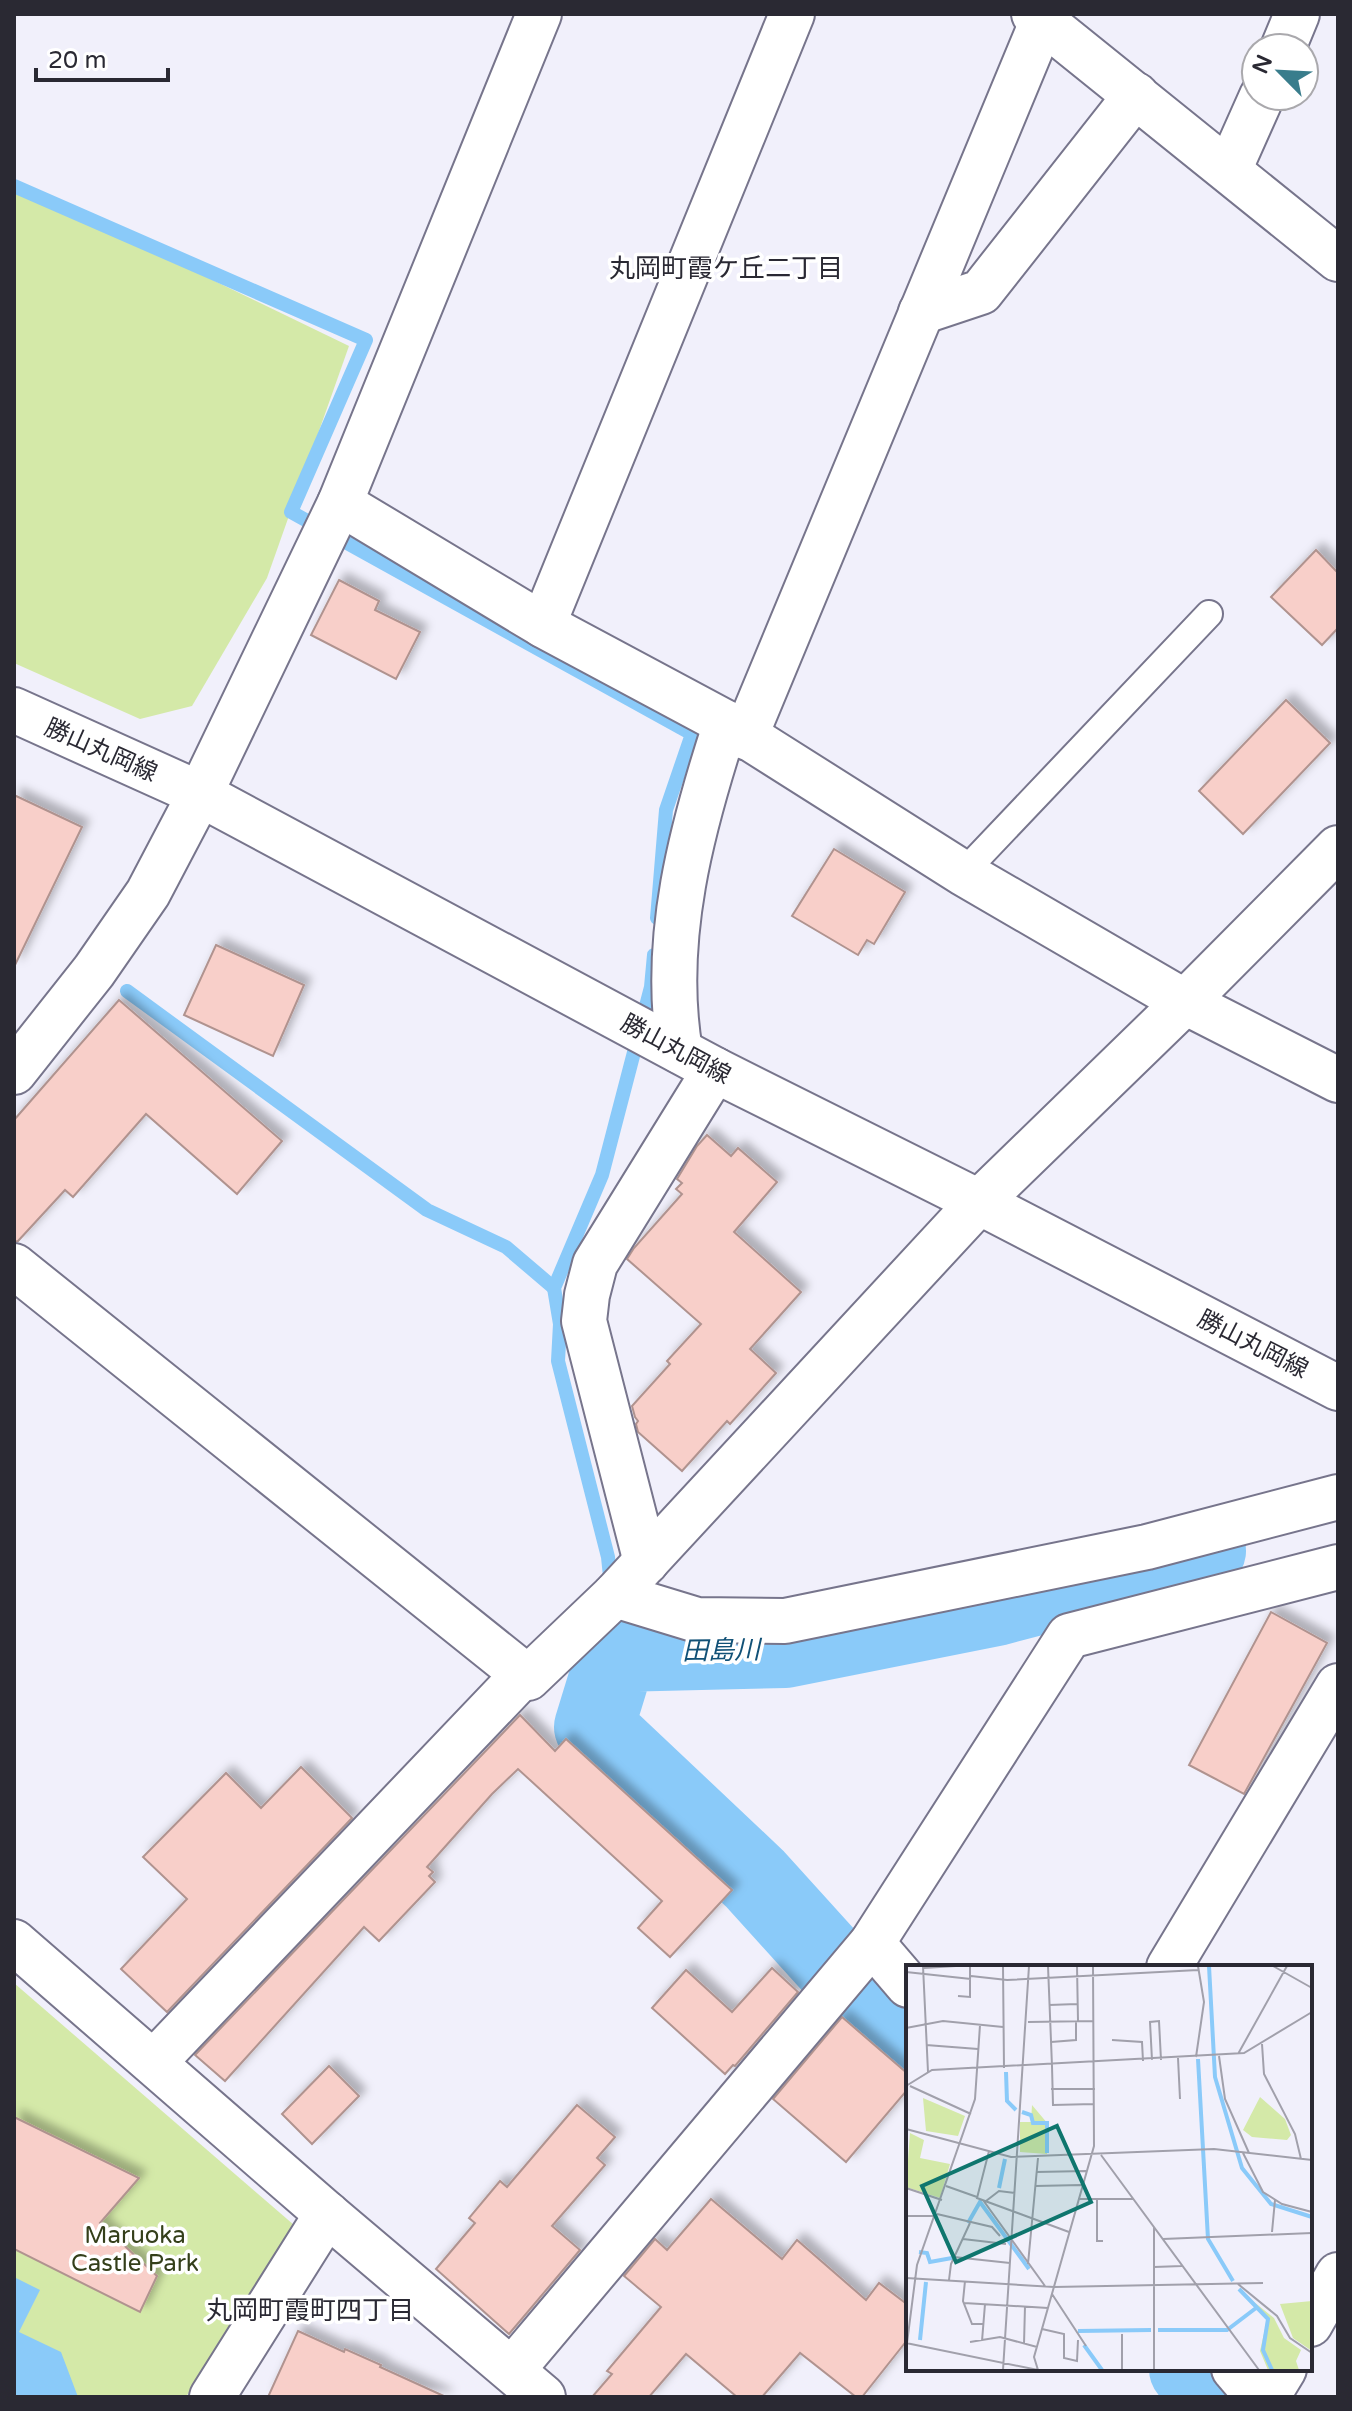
<svg xmlns="http://www.w3.org/2000/svg" width="1352" height="2411" font-family="'Varela Round','Noto Sans JP',sans-serif">
<defs>
<filter id="shadow"><feDropShadow dx="7" dy="-7" stdDeviation="4" flood-color="#0004"/></filter>
</defs>
<rect width="100%" height="100%" fill="#f1f0fb"/>
<g fill="#d4e9a8">
<polygon points="14,184 349,346 267,578 192,706 140,719 14,663"/>
<polygon points="14,1983 294,2225 186,2397 14,2397"/>
</g>
<polygon fill="#8acaf9" points="14,2277 40,2290 19,2332 61,2352 78,2397 14,2397"/>
<g fill="none" stroke-linecap="round" stroke-linejoin="round">
<g stroke="#8acaf9" stroke-width="14">
<polyline points="14,186 366,340 291,512 692,734 666,810 657,918"/>
<polyline points="127,991 427,1210 506,1247 554,1288"/>
<polyline points="611,1586 608,1557 558,1361 560,1324 554,1288 602,1175 651,987 654,955"/>
<polyline points="613,1607 617,1652"/>
</g>
<g stroke="#8acaf9" stroke-width="80">
<polyline points="908,2048 755,1879 594,1727 617,1652 785,1648 996,1606 1206,1551"/>
<polyline points="1189,2369 1214,2397"/>
</g>
</g>
<g fill="#f8cfc9" stroke="#b0938f" stroke-width="2" filter="url(#shadow)">
<polygon points="1316,550 1338,573 1338,628 1322,645 1271,597"/>
<polygon points="339,580 379,601 375,610 420,632 396,679 311,635"/>
<polygon points="1286,700 1330,743 1243,834 1199,791"/>
<polygon points="14,795 82,827 14,967"/>
<polygon points="834,849 905,892 874,944 867,940 858,955 792,916"/>
<polygon points="216,945 304,985 273,1056 184,1015"/>
<polygon points="119,1000 282,1141 237,1194 146,1114 73,1197 65,1190 18,1241 14,1242 14,1120"/>
<polygon points="707,1135 731,1156 738,1148 777,1182 734,1232 801,1292 750,1349 776,1373 730,1424 727,1421 682,1471 638,1432 636,1424 638,1421 635,1417 632,1406 670,1364 667,1361 701,1324 627,1259 634,1248 682,1194 676,1189 682,1183 677,1179 697,1146"/>
<polygon points="1271,1612 1327,1643 1244,1794 1189,1765"/>
<polygon points="520,1715 555,1751 566,1739 732,1890 670,1957 638,1928 662,1901 518,1769 492,1794 427,1867 433,1872 429,1876 435,1882 379,1941 364,1927 225,2081 195,2055"/>
<polygon points="301,1767 352,1818 167,2012 121,1969 187,1899 143,1857 226,1773 261,1808"/>
<polygon points="772,1968 798,1992 735,2066 733,2065 725,2074 652,2008 686,1970 732,2012"/>
<polygon points="842,2017 908,2074 908,2089 846,2162 773,2099"/>
<polygon points="329,2066 359,2096 312,2144 282,2114"/>
<polygon points="577,2105 615,2137 597,2158 605,2165 552,2226 580,2250 509,2334 436,2269 475,2223 469,2218 500,2181 507,2187"/>
<polygon points="14,2117 139,2178 100,2223 157,2276 140,2312 14,2249"/>
<polygon points="711,2199 782,2259 797,2240 866,2300 879,2283 908,2305 908,2339 862,2397 856,2397 800,2353 762,2397 737,2397 686,2354 649,2397 592,2397 612,2374 607,2371 661,2307 624,2276 655,2239 667,2250"/>
<polygon points="298,2331 344,2352 345,2349 381,2365 380,2367 446,2397 268,2397"/>
</g>
<g fill="none" stroke-linecap="round" stroke-linejoin="round">
<g stroke="#77758c" stroke-width="30">
<polyline id="lane" points="963,873 1209,614"/>
</g>
<g stroke="#77758c" stroke-width="48">
<g id="street">
<polyline points="1034,14 1338,259"/>
<polyline points="1283,48 1297,14"/>
<polyline points="1229,170 1262,96"/>
<polyline points="921,312 981,292 1136,95"/>
<polyline points="340,503 543,625 726,723 963,873 1185,1002 1338,1080"/>
<polyline points="543,625 792,14"/>
<polyline points="745,737 1042,22"/>
<path d="M680,1051c-19,-111 12,-224 46,-328"/>
<polyline points="14,1266 528,1678 615,1595 979,1202 1185,1002 1338,848"/>
<polyline points="646,1562 584,1321 587,1295 595,1264 715,1070"/>
<polyline points="615,1595 697,1620 785,1621 1147,1547 1338,1497"/>
<polyline points="872,1943 908,1985"/>
<polyline points="1169,1967 1338,1686"/>
<polyline points="154,2062 524,1674"/>
<polyline points="1310,2324 1338,2275"/>
<polyline points="1234,2369 1258,2397"/>
<polyline points="512,2370 872,1943 1069,1636 1338,1567"/>
<polyline points="212,2397 327,2214"/>
<polyline points="1267,2397 1284,2369"/>
</g>
</g>
<g stroke="#77758c" stroke-width="48">
<g id="secondary">
<polyline points="14,1072 94,971 148,893 200,794 340,503 539,14"/>
<polyline points="14,1942 327,2214 543,2397"/>
</g>
</g>
<g stroke="#77758c" stroke-width="48">
<polyline id="primary" points="14,710 200,794 715,1070 979,1202 1338,1388"/>
</g>
<use href="#lane" stroke="#fff" stroke-width="26"/>
<use href="#street" stroke="#fff" stroke-width="44"/>
<use href="#secondary" stroke="#fff" stroke-width="44"/>
<use href="#primary" stroke="#fff" stroke-width="44"/>
</g>
<g text-anchor="middle" stroke-width="7" stroke-linejoin="round" paint-order="stroke">
<g font-size="24" fill="#2a2933" stroke="#fff">
<text transform="translate(101 750) rotate(24)" y="8">勝山丸岡線</text>
<text transform="translate(676 1049) rotate(28)" y="8">勝山丸岡線</text>
<text transform="translate(1253 1344) rotate(27)" y="8">勝山丸岡線</text>
</g>
<g font-size="24" fill="#343f1a" stroke="#fff">
<text x="135" y="2243">Maruoka<tspan x="135" dy="28">Castle Park</tspan></text>
</g>
<g font-size="26" fill="#2a2933" stroke="#fff">
<text x="726" y="277">丸岡町霞ケ丘二丁目</text>
<text x="310" y="2319">丸岡町霞町四丁目</text>
</g>
<g font-size="26" font-style="italic" fill="#115177" stroke="#fff">
<text transform="translate(721 1650) rotate(-1)" y="9">田島川</text>
</g>
</g>
<g transform="translate(906 1965)">
<rect width="406" height="406" fill="#f1f0fb"/>
<path d="M17,133l42,18 -7,20 -32,-5zM126,140l16,19 -1,30 -27,-2v-30h11zM4,168l14,7 -4,18 30,6 -10,34 -34,-11zM406,336v50l-19,-13 -13,-34z" fill="#d4e9a8"/>
<path d="M354,132l25,22 6,16 -4,5 -35,-3 -9,-7zM332,324l36,29 10,20 17,12 -5,11 3,9h-31l-8,-19 7,-31z" fill="#d4e9a8"/>
<path fill="none" stroke="#8acaf9" stroke-width="4" d="M303,1l6,111 27,91 29,36 41,13M292,94l10,180 25,42M100,107l1,29 9,9M116,147l9,3 2,8h14v30M93,223l6,-29M62,258l12,-21 49,67M13,287l8,1 3,9 22,-4M333,324l29,30 -5,31 9,20M252,365h69l29,-22M172,366l73,-1M14,375l6,-58M178,380l18,25"/>
<path fill="none" stroke="#a1a0ab" stroke-width="2" d="M17,1l5,106M97,1l1,102M142,1l4,100M171,1l1,55M367,1l39,22M18,3l32,-2M0,7l65,7M65,11l36,4 191,-10M52,31l12,1v-31M143,40l28,-1M122,57l66,-1M0,63l37,-7 60,6M206,75l30,2 1,19M145,77l25,-2v-19M356,79l2,30 31,60 6,25M20,80l52,4M332,89l49,-88M313,91l6,43 24,54M290,92l8,-55 -6,-36M272,93l2,41M246,95l-2,-38 9,-1 2,39M146,101l1,39 41,-1M0,121l26,-16 312,-17 68,-41M4,121l61,28M145,124h44M0,164l105,28 203,-8 98,11M83,186l-12,47 92,34M337,188l20,39 19,12 30,8M195,190l158,215M130,207l50,-1M40,221l31,11M129,221l47,-1M0,223l36,12M172,234h55M191,234v42h6M77,235l62,86M80,236l13,-10 16,2M31,249l55,13 8,9M0,251h31M366,267l3,-32M57,274l43,5M257,274l149,-6M48,292l56,6M122,299l10,-106M248,302l28,-1M0,313l148,9 209,-4M43,315l2,-16 19,-41M59,316l-2,20 9,23h12M332,319l39,32 13,22 22,15M146,329l34,52M58,338l84,5M136,364l22,5v24l13,3 1,-21M216,369v36M76,376l3,-37M64,377l30,-5 37,10M0,378l132,27M1,378l10,-78 58,-166 5,-74M118,379l1,-38M97,405l26,-404M132,405l-4,-13 60,-211 -1,-180M248,405v-143"/>
<path fill="#0f766e" fill-opacity="0.15" stroke="#0f766e" stroke-width="4" d="M151,161l34,76 -135,60 -34,-76z"/>
<rect width="406" height="406" fill="none" stroke="#2a2933" stroke-width="4"/>
</g>
<rect width="1352" height="2411" fill="none" stroke="#2a2933" stroke-width="32"/>
<g transform="translate(1280 72) rotate(294)"><circle r="38" fill="#ffffff" stroke="#aaa9ad" stroke-width="2"/>
<path d="M0-6L14 30L0 20L-14 30Z" fill="#397d8c"/>
<text y="-12" font-size="22" font-weight="bold" text-anchor="middle" fill="#2a2933">N</text>
</g>
<path d="M36 68v12h132v-12" fill="none" stroke="#2a2933" stroke-width="4"/>
<text x="48" y="68" font-size="24" fill="#2a2933" stroke="#ffffff" stroke-width="6" paint-order="stroke">20 m</text>
</svg>
